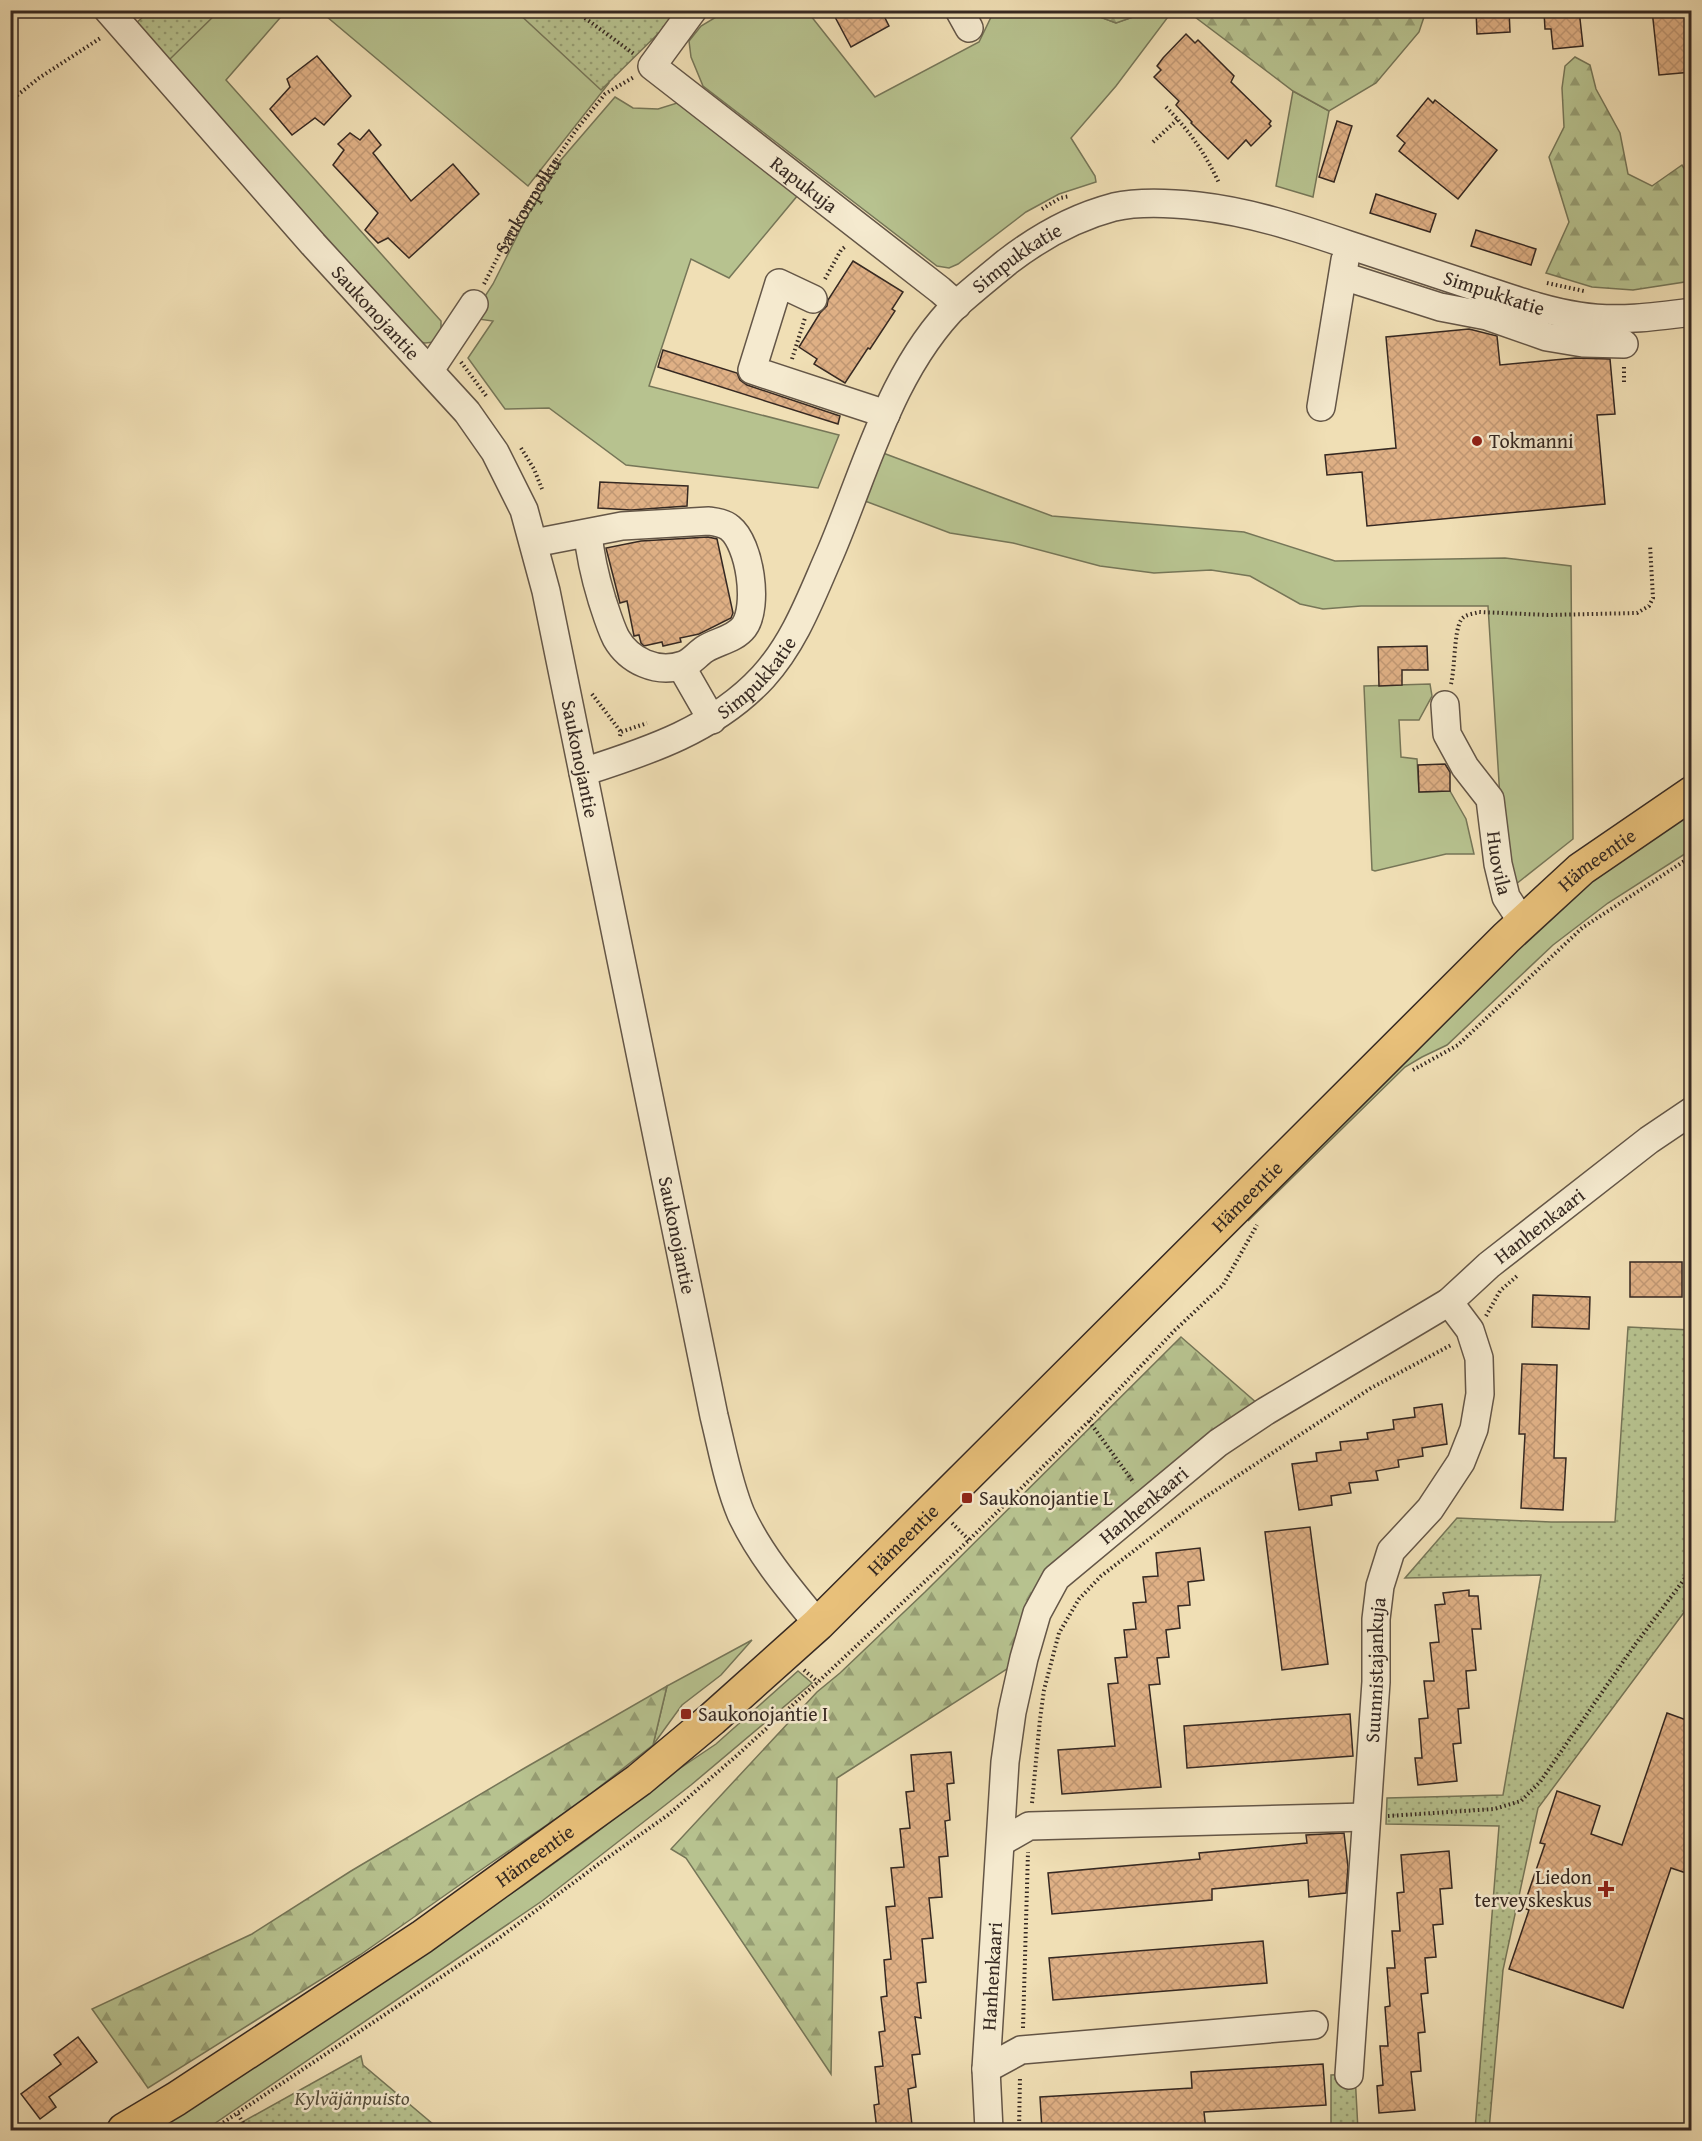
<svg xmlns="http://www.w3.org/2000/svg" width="1702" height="2141" font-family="'Gentium Book Plus',serif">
<defs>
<pattern id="forest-firs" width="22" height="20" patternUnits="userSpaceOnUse" patternTransform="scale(1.5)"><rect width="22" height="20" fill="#b7c28f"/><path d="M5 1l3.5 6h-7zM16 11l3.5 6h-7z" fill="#969e74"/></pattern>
<pattern id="park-dots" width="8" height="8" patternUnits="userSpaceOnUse" patternTransform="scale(1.5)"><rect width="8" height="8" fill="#b7c28f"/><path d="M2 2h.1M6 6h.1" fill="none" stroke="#969e74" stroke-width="1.8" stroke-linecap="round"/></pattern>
<pattern id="building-cross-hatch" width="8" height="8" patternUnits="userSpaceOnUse" patternTransform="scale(1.5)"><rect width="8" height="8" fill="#dfb085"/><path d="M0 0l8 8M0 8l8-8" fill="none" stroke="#c09773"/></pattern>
</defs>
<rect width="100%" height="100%" fill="#f0dfb5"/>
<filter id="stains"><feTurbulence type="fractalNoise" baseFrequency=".00333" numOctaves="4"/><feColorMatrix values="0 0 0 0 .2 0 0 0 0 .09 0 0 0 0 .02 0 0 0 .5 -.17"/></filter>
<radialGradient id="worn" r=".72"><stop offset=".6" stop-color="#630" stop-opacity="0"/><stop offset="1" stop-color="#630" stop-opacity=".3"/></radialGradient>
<g fill="#b7c28f" stroke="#767658" stroke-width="1.5">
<polygon points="150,11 286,11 226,80 441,321 441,332 435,342 425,343 412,340 169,60"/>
<polygon points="320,11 560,11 609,83 528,186"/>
<polygon points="726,11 807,11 875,97 979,42 993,13 992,11 1084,11 1116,23 1150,11 1168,17 1116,86 1071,138 1095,176 1096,182 1059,194 1026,212 958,264 949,268 937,266 703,86 691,57 689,41 701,26"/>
<polygon points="1293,91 1329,111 1313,197 1276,186"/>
<polygon points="615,97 633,108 658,109 677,103 798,195 729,278 691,259 649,386 839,435 818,488 626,465 549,408 505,409 468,358 493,321 471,318 493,284 525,220 560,161"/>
<polygon points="883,453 1052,516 1244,532 1335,561 1505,558 1571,566 1573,839 1511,888 1500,798 1488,606 1361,606 1323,609 1300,604 1250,576 1211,570 1154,573 1100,566 1013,543 950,533 865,501"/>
<polygon points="1430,684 1432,696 1419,720 1399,720 1401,757 1417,759 1419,792 1450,791 1466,819 1474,854 1446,854 1375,871 1372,870 1364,686"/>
<polygon points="1691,812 1691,850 1608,903 1553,945 1447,1045 1422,1057 1405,1067 1248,1221 1257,1208 1528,938 1590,881"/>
<polygon points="752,1640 721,1675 682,1705 653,1745 667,1686"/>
<polygon points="798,1671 812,1683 691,1785 542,1901 205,2130 150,2130 524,1885 588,1839 673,1773 716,1744"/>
</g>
<g fill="url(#forest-firs)" stroke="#767658" stroke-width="1.5">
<polygon points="1084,11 1173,11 1168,17 1150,11 1116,23"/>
<polygon points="1187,11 1426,11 1419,32 1376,83 1329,111 1293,91"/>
<polygon points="1575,57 1590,65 1596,89 1620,133 1628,174 1652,186 1682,165 1691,180 1691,281 1633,290 1592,287 1546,273 1569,222 1549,157 1564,127 1562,88 1565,66"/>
<polygon points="1181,1337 1266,1411 1056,1578 1024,1658 837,1778 831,2074 686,1858 671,1849 817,1692 840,1673 925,1592"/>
<polygon points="667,1686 653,1745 579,1803 488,1865 360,1955 148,2088 92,2009 252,1934 351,1871 523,1769"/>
</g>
<g fill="url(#park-dots)" stroke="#767658" stroke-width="1.5">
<polygon points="150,11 219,11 169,60 136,23"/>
<polygon points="516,11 667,11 674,18 601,90"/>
<polygon points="1628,1327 1691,1330 1691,1603 1538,1808 1503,1970 1489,2130 1475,2130 1499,1826 1386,1824 1387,1798 1503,1795 1541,1575 1405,1578 1457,1518 1551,1522 1615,1522"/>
<polygon points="361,2056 363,2065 440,2130 394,2130 391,2128 388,2130 228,2130"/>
<polygon points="1355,2074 1358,2130 1331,2130 1331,2075"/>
</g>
<g fill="url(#building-cross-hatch)" stroke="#362922" stroke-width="1.5">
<polygon points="847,10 881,10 889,26 851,47 835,17"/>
<polygon points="1476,10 1509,10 1510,32 1477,34"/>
<polygon points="1562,10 1579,10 1583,46 1553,49 1551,29 1545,29 1544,12"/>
<polygon points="1652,10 1687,10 1692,72 1659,75"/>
<polygon points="1186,34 1195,43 1198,40 1234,76 1231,82 1271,121 1269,124 1271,126 1251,146 1246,140 1228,159 1191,123 1192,122 1176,105 1179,101 1154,77 1161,70 1157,66 1163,58"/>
<polygon points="317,56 351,96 324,125 315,118 292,135 270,109 290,87 287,79"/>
<polygon points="1428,98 1433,103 1435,100 1497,150 1458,199 1399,151 1405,143 1397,136"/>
<polygon points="1337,121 1352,126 1334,182 1319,177"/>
<polygon points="369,130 381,145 373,153 411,201 453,164 479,194 409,258 388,238 378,243 365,230 378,213 333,165 344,150 338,144 350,133 360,140"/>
<polygon points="1376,194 1436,214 1430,232 1370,213"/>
<polygon points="1476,230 1536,249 1531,265 1471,246"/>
<polygon points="853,261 903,292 892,309 895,311 870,349 868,348 845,383 814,364 817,359 799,347 820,313 827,306 828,300"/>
<polygon points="1469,329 1497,336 1500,365 1575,358 1610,359 1615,414 1597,415 1605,504 1367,526 1362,472 1327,475 1325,455 1396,448 1386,337"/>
<polygon points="663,350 737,373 740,380 747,385 840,416 838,424 658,367"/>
<polygon points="600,482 688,486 687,506 631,510 598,508"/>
<polygon points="708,537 717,539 733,613 731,618 699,634 680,638 681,642 663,646 662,642 644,646 641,643 639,635 634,636 627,601 620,603 606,548 641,541"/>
<polygon points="1427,646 1428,670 1402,670 1402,685 1379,686 1378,647"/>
<polygon points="1445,764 1450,772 1450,791 1419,792 1418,765"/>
<rect x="1630" y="1262" width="52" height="35"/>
<polygon points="1533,1295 1590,1297 1589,1329 1532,1327"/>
<polygon points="1522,1364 1557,1365 1554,1458 1566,1458 1563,1510 1521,1508 1525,1434 1519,1434"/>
<polygon points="1442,1404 1447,1444 1422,1448 1423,1456 1398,1460 1399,1467 1376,1471 1378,1480 1349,1483 1351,1493 1331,1496 1332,1505 1299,1510 1292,1464 1317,1461 1316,1453 1341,1450 1340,1442 1368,1439 1367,1433 1394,1429 1393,1420 1415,1417 1414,1408"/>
<polygon points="1310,1527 1328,1664 1282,1670 1265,1532"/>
<polygon points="1200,1548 1204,1580 1188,1582 1190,1605 1178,1606 1180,1628 1166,1630 1169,1657 1157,1658 1160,1684 1149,1685 1161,1787 1062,1794 1058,1750 1115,1746 1108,1684 1118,1683 1115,1658 1127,1657 1124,1630 1136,1629 1133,1603 1146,1602 1143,1577 1158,1576 1156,1553"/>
<polygon points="1469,1590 1469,1596 1478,1596 1481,1629 1472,1629 1476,1670 1466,1671 1469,1708 1458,1709 1461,1743 1453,1744 1457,1781 1418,1785 1415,1758 1422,1758 1419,1719 1428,1718 1424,1681 1434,1681 1430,1643 1439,1642 1435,1605 1445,1604 1443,1593"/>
<polygon points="1667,1713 1692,1722 1692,1865 1689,1874 1671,1868 1623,2008 1509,1969 1529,1910 1523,1908 1545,1844 1540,1843 1557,1791 1600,1806 1591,1834 1622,1845"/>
<polygon points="1350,1714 1353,1756 1187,1768 1184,1726"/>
<polygon points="951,1752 954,1783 947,1784 950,1820 945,1821 948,1856 939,1857 942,1897 929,1898 933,1938 922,1939 926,1982 917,1983 921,2018 915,2017 920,2054 912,2055 916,2087 908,2089 912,2125 904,2126 904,2130 877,2130 874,2105 879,2104 875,2067 883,2066 879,2032 885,2031 881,1997 887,1996 884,1960 891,1959 886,1907 895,1906 891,1868 904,1867 900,1829 910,1828 906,1792 914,1791 911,1755"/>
<polygon points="1344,1833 1348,1867 1346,1893 1309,1897 1308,1880 1212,1889 1212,1900 1052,1914 1048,1873 1200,1859 1199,1853 1307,1843 1306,1835"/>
<polygon points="1449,1851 1452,1888 1440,1889 1443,1924 1433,1925 1436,1957 1425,1958 1428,1993 1421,1994 1425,2032 1418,2033 1421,2071 1411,2072 1415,2110 1379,2113 1377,2086 1383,2085 1380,2046 1388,2046 1385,2007 1390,2006 1387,1968 1395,1968 1392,1931 1400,1931 1397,1893 1404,1892 1401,1855"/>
<polygon points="1263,1941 1267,1983 1053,2000 1049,1958"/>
<polygon points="78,2037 97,2062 49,2097 56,2107 40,2119 21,2094 61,2064 54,2055"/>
<polygon points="1323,2064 1326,2105 1204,2112 1206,2130 1042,2130 1040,2097 1192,2088 1191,2072"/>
</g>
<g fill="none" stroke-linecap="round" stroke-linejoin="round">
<g stroke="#645647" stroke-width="30">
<g id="minor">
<path id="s2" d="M108,10l205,234 154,168 28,40 29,58 22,81 168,825c8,32 14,67 27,98 19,41 49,76 77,110"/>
<path id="s3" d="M693,10l-41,56 288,224 17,15"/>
<polyline points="959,10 969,28"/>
<polyline points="1343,276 1440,307 1487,316 1547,337 1583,343 1624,344"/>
<polyline points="813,299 779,283 752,370 886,414"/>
<polyline points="430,370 474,304"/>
<polyline points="1321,407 1345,260"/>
<path d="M534,543l88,-17 87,-5c7,1 15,2 21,7 20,16 29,78 14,99 -10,13 -27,14 -39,22 -8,5 -13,13 -22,16 -26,9 -54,-4 -67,-27 -6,-12 -10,-26 -14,-38 -7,-23 -12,-44 -14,-67"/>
<polyline points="681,666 712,720"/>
<path id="s4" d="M1445,705l2,29 18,33 25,32 8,65 8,33 17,26"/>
<path id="s5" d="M583,772c66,-21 132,-43 180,-95 32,-35 48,-80 67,-123 36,-84 61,-185 128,-251 16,-14 33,-28 49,-41 31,-24 69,-45 107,-55 27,-6 57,-4 84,-1 53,6 101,22 151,39 42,14 85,28 127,42 34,11 68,24 103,29 37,6 75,1 113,-4"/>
<polyline points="1001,1842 1029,1826 1366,1817"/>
<polyline points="986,2069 1021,2050 1314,2025"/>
<path id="s6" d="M1349,2075l27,-393v-63l4,-33 11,-35 39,-42 31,-47 13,-33 6,-35 -1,-36 -9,-28 -21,-28"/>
<path id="s7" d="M989,2130l-3,-61 19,-307 7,-50 12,-54 13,-45 19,-35 162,-135 48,-32 183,-109 40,-37 160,-125 43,-29"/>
</g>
</g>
<g stroke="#362922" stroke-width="36">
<g id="highway">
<path id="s8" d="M124,2130l52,-31 246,-162 217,-157 73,-61 106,-95 688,-686 75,-69 111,-76"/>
</g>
</g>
<g stroke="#362922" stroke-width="4" stroke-dasharray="1.5 3" stroke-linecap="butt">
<polyline points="574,10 634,54"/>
<polyline points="10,101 39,78 102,37"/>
<path d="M1166,107c23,23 39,46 53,76"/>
<polyline points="1153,142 1178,119"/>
<polyline points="1042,209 1060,198 1070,196"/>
<polyline points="825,279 841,250 846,246"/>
<polyline points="1547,283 1584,291"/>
<path id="s1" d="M484,284l27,-53 34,-55 31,-46 29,-36 29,-17"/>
<polyline points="792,359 805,318"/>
<polyline points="461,362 487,397"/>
<polyline points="1624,367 1624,383"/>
<polyline points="521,448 534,469 542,489"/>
<path d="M1451,684c4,-16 3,-53 10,-64 4,-6 12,-6 18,-8l69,3 89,-2 12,-7 4,-8 -3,-53"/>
<polyline points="592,694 621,732"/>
<polyline points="620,736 621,732 647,723"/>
<polyline points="1413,1070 1458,1045 1582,928 1692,856"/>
<polyline points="1486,1316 1500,1291 1518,1275"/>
<polyline points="1089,1421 1134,1483"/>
<polyline points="952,1523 969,1540"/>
<polyline points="804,1670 818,1682"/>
<polyline points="1032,1803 1040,1719 1044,1690 1059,1633 1079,1599 1101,1576 1195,1504 1371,1388 1451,1345"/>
<polyline points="1388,1816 1494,1809 1521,1801 1540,1782 1634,1646 1692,1569"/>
<polyline points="1023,2028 1028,1852"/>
<polyline points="238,2114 247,2130"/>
<polyline points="212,2130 495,1941 600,1863 668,1815 734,1758 818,1682 969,1540 1089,1421 1174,1331 1223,1285 1257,1225"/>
<polyline points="1019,2130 1020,2077"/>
</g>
<use href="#minor" stroke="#f5eacf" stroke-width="27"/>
<use href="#highway" stroke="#e8c07a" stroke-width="33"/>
</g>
<g fill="#8f2418" stroke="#f5eacf" stroke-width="2">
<circle cx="1477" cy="441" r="6"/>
<rect x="961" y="1492" width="12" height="12" rx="3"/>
<rect x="680" y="1708" width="12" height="12" rx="3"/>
<path d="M1603 1880h6v6h6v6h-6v6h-6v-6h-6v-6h6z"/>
</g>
<g text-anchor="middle" stroke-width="5" stroke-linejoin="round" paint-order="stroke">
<g font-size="20" fill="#362922" stroke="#f5eacf">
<text dy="7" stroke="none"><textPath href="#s3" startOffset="262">Rapukuja</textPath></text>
<text dy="7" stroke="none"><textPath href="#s1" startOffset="90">Saukonpolku</textPath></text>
<text dy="7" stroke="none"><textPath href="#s5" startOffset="705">Simpukkatie</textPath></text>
<text dy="7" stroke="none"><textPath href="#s5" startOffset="1209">Simpukkatie</textPath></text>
<text dy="7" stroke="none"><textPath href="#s2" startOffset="404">Saukonojantie</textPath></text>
<text dy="7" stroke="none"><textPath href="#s5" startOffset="201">Simpukkatie</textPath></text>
<text dy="7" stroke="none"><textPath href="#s2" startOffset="908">Saukonojantie</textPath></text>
<text dy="7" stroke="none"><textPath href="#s8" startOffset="1952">Hämeentie</textPath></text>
<text dy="7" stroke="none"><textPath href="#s4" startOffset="172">Huovila</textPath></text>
<text dy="7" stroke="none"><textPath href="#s8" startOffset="1466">Hämeentie</textPath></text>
<text dy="7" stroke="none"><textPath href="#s7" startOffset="1161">Hanhenkaari</textPath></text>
<text dy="7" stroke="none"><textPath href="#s2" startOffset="1394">Saukonojantie</textPath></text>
<text dy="7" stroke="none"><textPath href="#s7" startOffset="675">Hanhenkaari</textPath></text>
<text dy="7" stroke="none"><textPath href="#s8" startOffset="980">Hämeentie</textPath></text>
<text dy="7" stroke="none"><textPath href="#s6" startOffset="406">Suunnistajankuja</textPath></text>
<text dy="7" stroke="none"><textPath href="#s8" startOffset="494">Hämeentie</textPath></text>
<text dy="7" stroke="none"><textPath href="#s7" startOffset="154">Hanhenkaari</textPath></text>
</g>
<g font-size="20" fill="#362922" stroke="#f5eacf" text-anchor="start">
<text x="1489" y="448">Tokmanni</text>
<text x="979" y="1505">Saukonojantie L</text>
<text x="698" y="1721">Saukonojantie I</text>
<text x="1592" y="1884" text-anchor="end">Liedon<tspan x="1592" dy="23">terveyskeskus</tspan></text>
</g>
<g font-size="20" font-style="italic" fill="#564f3d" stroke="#f5eacf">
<text x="352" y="2105">Kylväjänpuisto</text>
</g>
</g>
<rect width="1702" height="2141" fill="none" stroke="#f0dfb5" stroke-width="36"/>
<rect x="12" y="12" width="1678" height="2117" fill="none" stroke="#362922" stroke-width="3"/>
<rect x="18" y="18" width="1666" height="2105" fill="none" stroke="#362922" stroke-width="1.5"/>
<rect width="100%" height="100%" filter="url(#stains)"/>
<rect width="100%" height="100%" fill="url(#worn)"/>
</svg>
